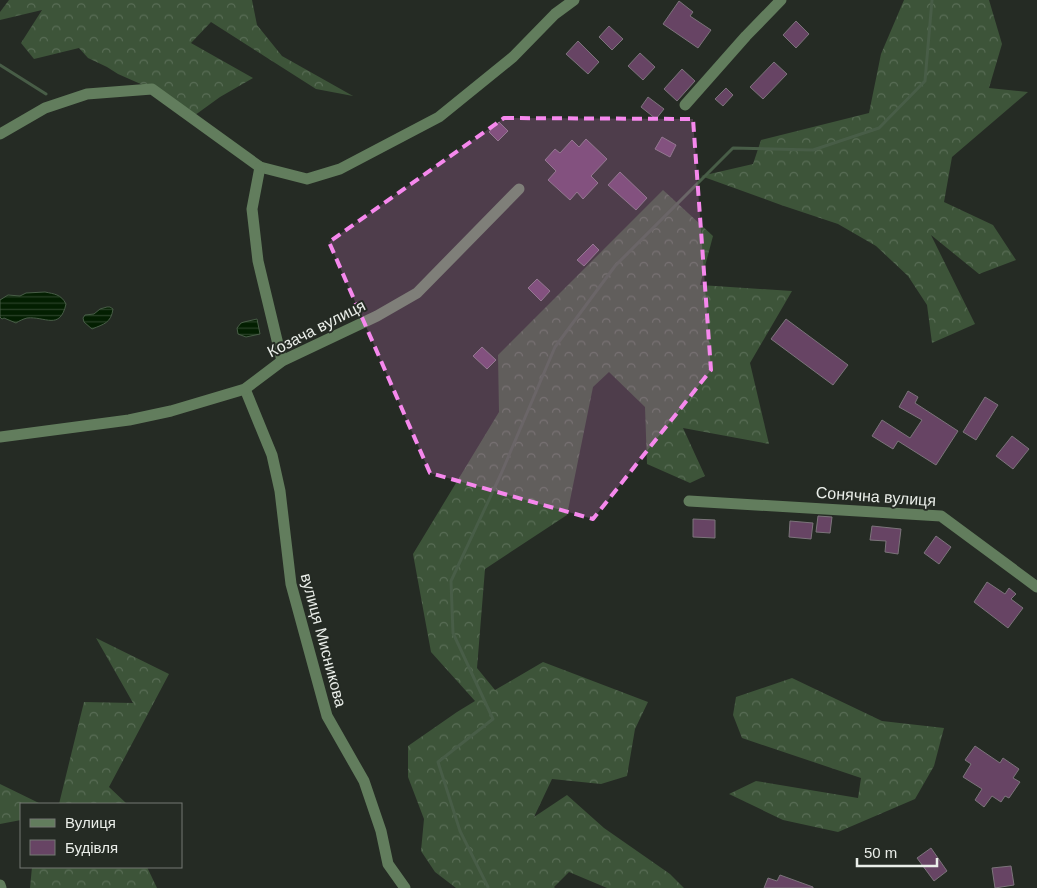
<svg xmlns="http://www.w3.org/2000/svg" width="1037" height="888" font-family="Helvetica,sans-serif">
<defs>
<pattern id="forest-crowns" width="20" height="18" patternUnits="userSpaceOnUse" patternTransform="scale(1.25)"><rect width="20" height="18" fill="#3d5439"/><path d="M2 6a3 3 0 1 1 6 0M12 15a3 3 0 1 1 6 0" fill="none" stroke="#596d56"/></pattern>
<pattern id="water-rules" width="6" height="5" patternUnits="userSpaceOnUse" patternTransform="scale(1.25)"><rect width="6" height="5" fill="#031f01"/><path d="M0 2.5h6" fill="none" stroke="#284026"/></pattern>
</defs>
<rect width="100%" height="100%" fill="#252b24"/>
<g fill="url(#forest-crowns)">
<polygon points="9,0 252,0 257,25 282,56 353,96 316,89 211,22 191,43 253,78 220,97 191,118 152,89 118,74 107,67 88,58 79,48 34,59 21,43 42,10 0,20 0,12"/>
<polygon points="904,0 989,0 1002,44 989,88 1028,92 952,157 944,202 993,225 1016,260 979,274 931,235 975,324 932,343 927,305 908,276 876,246 838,224 781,205 701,176 753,164 761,140 869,113 881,54"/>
<polygon points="663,190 713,236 700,285 792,291 750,363 769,444 683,428 705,476 690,483 647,464 645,407 609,372 593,387 567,515 485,569 477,668 495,690 543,662 648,702 635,729 627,776 601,784 552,779 534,817 567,795 604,828 670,874 684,888 607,888 569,872 554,887 555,888 456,888 435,872 421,851 424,819 408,777 408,746 457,712 475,701 431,652 413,554 499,412 498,355"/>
<polygon points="96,638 169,674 109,787 127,804 59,804 84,702 133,703"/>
<polygon points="792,678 882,721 944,728 934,766 915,799 838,832 783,820 729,794 756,781 858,798 861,778 742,738 733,715 736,697"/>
<polygon points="0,784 41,804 21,804 21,820 0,824"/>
<polygon points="32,867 147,867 157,888 30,888"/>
</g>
<g fill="url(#water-rules)" stroke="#485d47">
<path d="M45,292c9,2 16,2 21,12 -6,27 -21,12 -39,14 -4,1 -8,3 -11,5l-12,-5 -2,1 -2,-2v-17l8,-5 12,1 6,-3z"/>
<path d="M107,307h3l3,2c-2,14 -9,15 -21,20l-8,-7 -1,-4 2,-3 9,-1 6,-5z"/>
<polygon points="257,319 260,334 246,337 238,334 237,328 241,323 244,322"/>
</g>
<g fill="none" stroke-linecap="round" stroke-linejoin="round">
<g stroke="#485d47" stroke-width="3">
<polyline points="0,65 46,94"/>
<polyline points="488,887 460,831 438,762 493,719 453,633 451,581 501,474 555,347 615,266 733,148 813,150 879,128 925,81 932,0"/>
</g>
</g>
<g fill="#674464" stroke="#7c747b">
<polygon points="679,1 693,12 690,16 711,30 698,48 663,24"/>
<polygon points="796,21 809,34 796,48 783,35"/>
<polygon points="609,26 623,39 612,50 599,37"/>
<polygon points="578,41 599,62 588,74 566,54"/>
<polygon points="640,53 655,67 643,80 628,66"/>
<polygon points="774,62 787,74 763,99 750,87"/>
<polygon points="682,69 695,81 677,101 664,89"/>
<polygon points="726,88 733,95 723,106 715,99"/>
<polygon points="648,97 664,109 656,119 641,107"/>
<polygon points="499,122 508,131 498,141 489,132"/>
<polygon points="662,137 676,145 670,157 655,149"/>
<polygon points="586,139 607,159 591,176 598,183 583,199 577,192 570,200 548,180 556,171 545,160 555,149 560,153 572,140 579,147"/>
<polygon points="620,172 647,198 636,210 608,185"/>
<polygon points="593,244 599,250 584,266 577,260"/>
<polygon points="537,279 550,291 541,301 528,288"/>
<polygon points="786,319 848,365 833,385 771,339"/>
<polygon points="482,347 496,360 487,369 473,356"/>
<polygon points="908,391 918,397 915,403 958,431 936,465 898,441 893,449 872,436 882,420 910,438 922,420 899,407"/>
<polygon points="985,397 998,405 976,440 963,432"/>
<polygon points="1012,436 1029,449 1013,469 996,456"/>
<polygon points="818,516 832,517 830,533 816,532"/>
<polygon points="693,519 715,520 715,538 693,537"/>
<polygon points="790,521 813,523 811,539 789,537"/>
<polygon points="872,526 901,529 898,554 885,552 886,541 870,540"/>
<polygon points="936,536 951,547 939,564 924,553"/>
<polygon points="987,582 1005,594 1009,588 1016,594 1011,599 1023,608 1008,628 974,602"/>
<polygon points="975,746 1000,763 1003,758 1019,769 1013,778 1020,782 1009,798 1005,796 1001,802 992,796 984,807 975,800 982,789 963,777 971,764 965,760"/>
<polygon points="931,848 947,871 934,881 917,858"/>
<polygon points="1011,866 1014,885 995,888 992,868"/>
<polygon points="780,875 813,887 813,888 764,888 768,878 777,881"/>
</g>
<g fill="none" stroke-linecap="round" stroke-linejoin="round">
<g stroke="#627d5d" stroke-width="11">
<polyline points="685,105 746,36 781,0"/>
<polyline points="0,134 45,108 87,94 152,89 260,167 307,179 340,169 439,117 513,57 555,14 574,0"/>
<polyline points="260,167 252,209 258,261 282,361"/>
<polyline points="245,389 272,455 280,491 291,584 327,716 364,781 381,831 388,864 405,888"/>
<polyline points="0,437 129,420 171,411 245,389 282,361 377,316 417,293 519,189"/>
<polyline points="689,501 941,516 1037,587"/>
<polyline points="0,885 1,888"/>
</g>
</g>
<path fill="#f688ed" fill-opacity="0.2" stroke="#f688ed" stroke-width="4" stroke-dasharray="10 6" stroke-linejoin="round" d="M504,118l189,1 18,251 -118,149 -163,-46 -101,-231z"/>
<g text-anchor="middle" stroke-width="4" stroke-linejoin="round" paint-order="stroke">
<g font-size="16" fill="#eaeee9" stroke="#252b24">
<text transform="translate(316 328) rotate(-27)" y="6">Козача вулиця</text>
<text transform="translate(876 496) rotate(4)" y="6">Сонячна вулиця</text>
<text transform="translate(324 640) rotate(75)" y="6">вулиця Мисникова</text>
</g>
</g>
<rect x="20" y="803" width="162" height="65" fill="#252b24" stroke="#747973"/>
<rect x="30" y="819" width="25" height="8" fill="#627d5d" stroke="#747973"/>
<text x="65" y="828" font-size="15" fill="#eaeee9">Вулиця</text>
<rect x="30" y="840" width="25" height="15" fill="#674464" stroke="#747973"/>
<text x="65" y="853" font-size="15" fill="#eaeee9">Будівля</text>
<path d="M857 858v8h80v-8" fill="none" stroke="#eaeee9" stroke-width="2.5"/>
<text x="864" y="858" font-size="15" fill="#eaeee9" stroke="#252b24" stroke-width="4" paint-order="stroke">50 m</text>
</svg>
